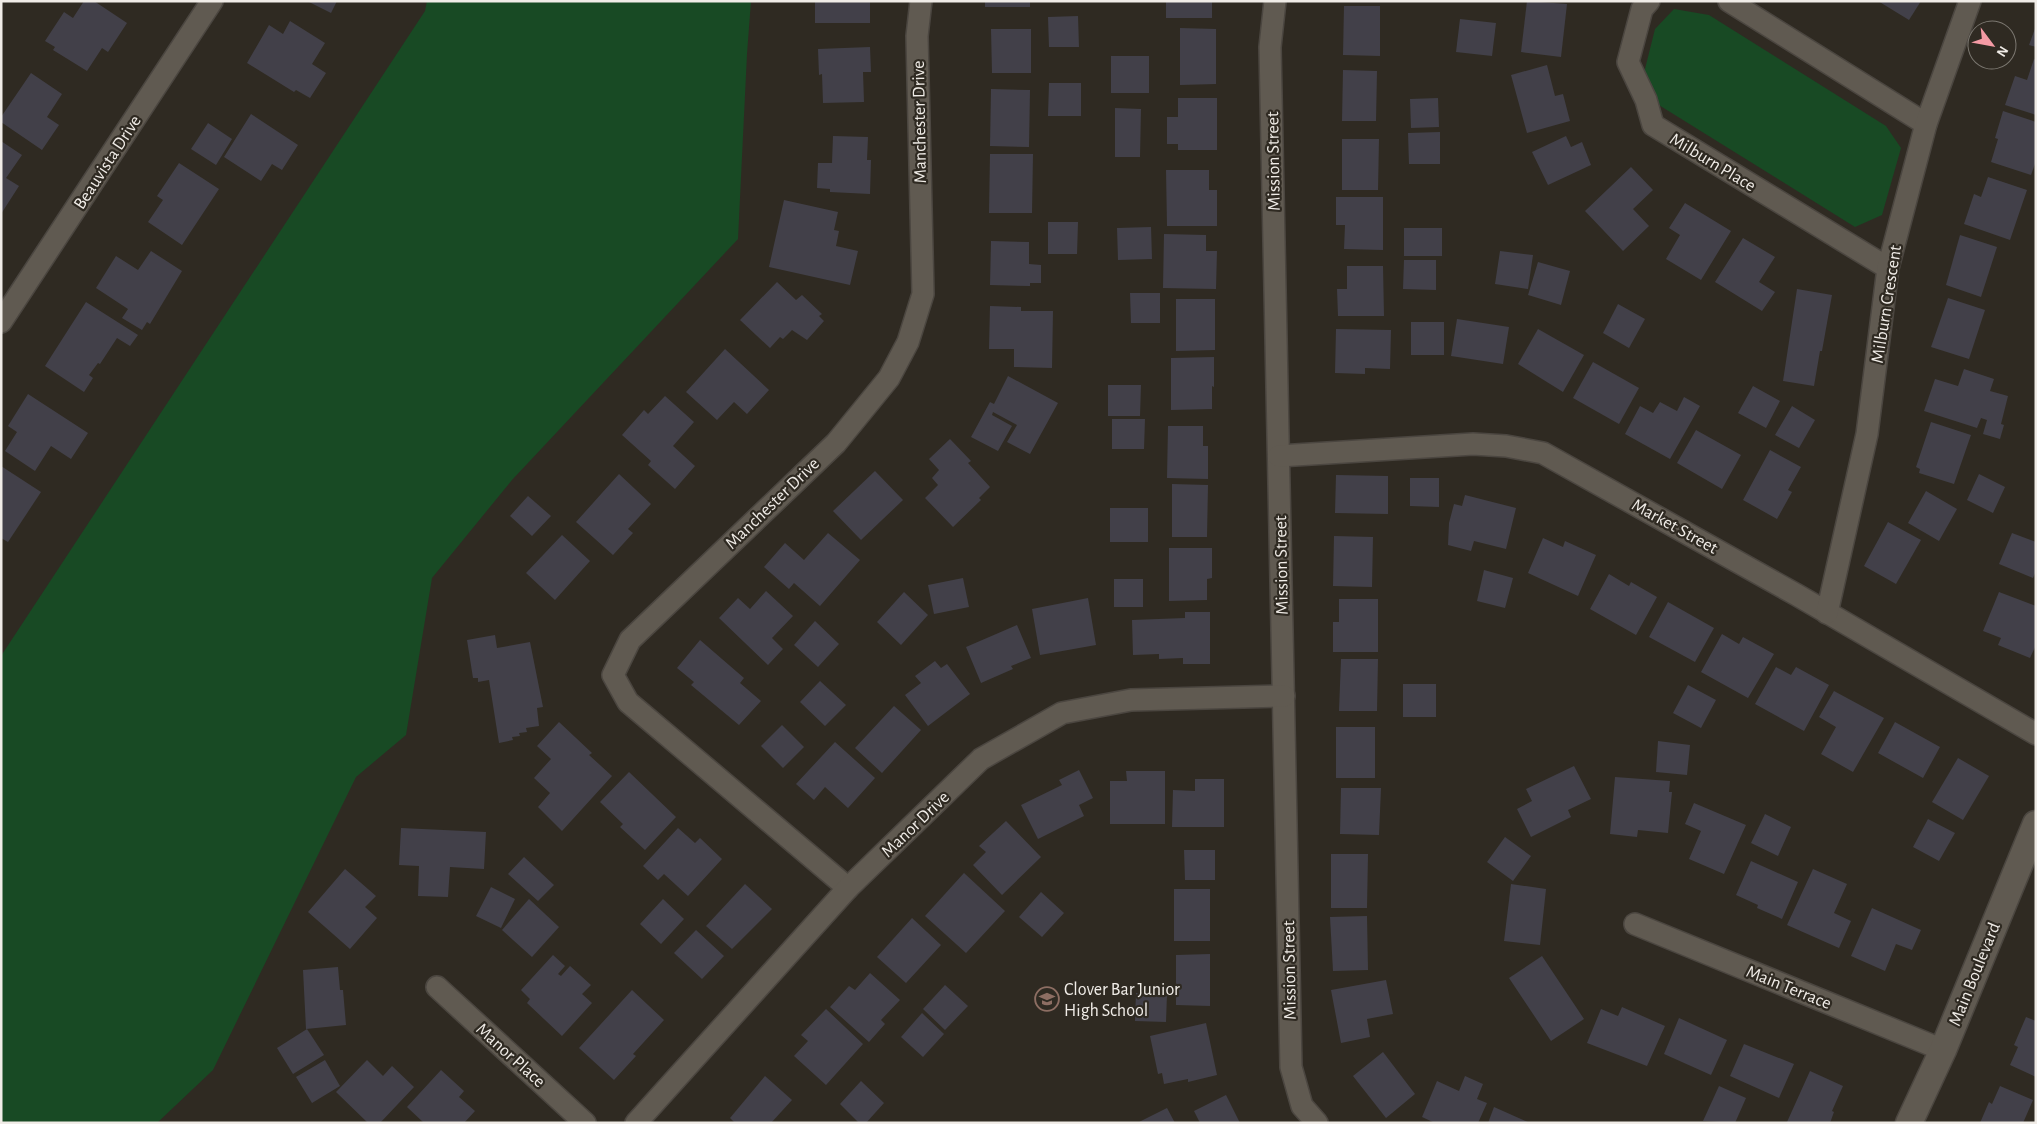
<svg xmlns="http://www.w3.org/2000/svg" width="2037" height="1124" font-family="'Alegreya Sans',sans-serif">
<rect width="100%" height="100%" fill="#2f2a22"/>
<g fill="#184a24">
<polygon points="427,1 751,1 747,54 738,239 512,480 432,578 406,735 356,777 213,1070 157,1123 1,1123 1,656 425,11"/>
<polygon points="1674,9 1709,15 1886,126 1901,148 1882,215 1855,227 1654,102 1644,73 1655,29"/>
</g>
<g fill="#424049">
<polygon points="84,1 94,1 127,23 108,52 102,48 87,71 53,50 55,47 45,41 64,12 73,18"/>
<polygon points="307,1 337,1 331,13"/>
<rect x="815" y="1" width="55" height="22"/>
<rect x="985" y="1" width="45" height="6"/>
<rect x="1166" y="1" width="46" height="17"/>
<polygon points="1527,1 1567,4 1561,57 1521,52"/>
<polygon points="1878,1 1921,1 1909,20"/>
<polygon points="1344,6 1380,6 1380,56 1343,55"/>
<polygon points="1078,16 1079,47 1049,47 1048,17"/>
<polygon points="1460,19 1496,23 1492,56 1456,52"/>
<polygon points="290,21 325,43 312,64 326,73 310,98 296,90 294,92 247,63 269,25 283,34"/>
<polygon points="2036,26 2036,47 2029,45"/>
<polygon points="1180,28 1216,29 1216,84 1180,85"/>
<polygon points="991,29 1031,29 1031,73 992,73"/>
<polygon points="870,47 871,72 863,72 864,102 823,103 822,74 819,75 818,49"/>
<rect x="1111" y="56" width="38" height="37"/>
<polygon points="2034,59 2036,60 2036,115 2005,105 2015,76 2027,80"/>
<polygon points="1547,65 1555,96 1563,94 1570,121 1527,133 1511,75"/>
<polygon points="1343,70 1377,71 1376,121 1342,121"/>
<polygon points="31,73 62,94 47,117 59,125 42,150 1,122 1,117"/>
<polygon points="1049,83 1081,83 1081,116 1048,116"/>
<polygon points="991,89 1030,90 1029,147 990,146"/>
<polygon points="1178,98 1217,98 1217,150 1178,150 1178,144 1167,144 1167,117 1178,117"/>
<polygon points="1438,98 1439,127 1411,128 1410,99"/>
<polygon points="1115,108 1141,109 1140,157 1115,157"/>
<polygon points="2003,111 2036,122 2036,161 2031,175 1991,162 1998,139 1995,138"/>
<polygon points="251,114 298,145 282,170 272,164 261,181 224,157"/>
<polygon points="208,123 232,139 216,165 191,149"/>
<polygon points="1440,132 1440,164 1409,164 1408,133"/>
<polygon points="833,136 868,137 867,160 871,160 870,194 830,192 830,189 817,188 818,163 832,163"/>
<polygon points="1566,136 1571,147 1582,142 1591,165 1548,185 1532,152"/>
<polygon points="1342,139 1379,139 1378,190 1342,190"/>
<polygon points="1,141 22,155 6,178 19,186 1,214"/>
<polygon points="990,154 1033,154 1032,213 989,213"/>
<polygon points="179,163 219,189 182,245 148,222 163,200 157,196"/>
<polygon points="1631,167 1653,190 1633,209 1649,226 1623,251 1585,211"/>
<polygon points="1166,170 1209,170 1209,190 1217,190 1217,226 1167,226"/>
<polygon points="1988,177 2027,190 2010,240 1964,224 1974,194 1981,197"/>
<polygon points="1336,197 1383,197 1383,250 1344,249 1345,225 1336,225"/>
<polygon points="784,200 838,212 834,230 839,231 836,246 858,251 850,285 769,267"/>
<polygon points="1685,203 1731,231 1701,280 1666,259 1680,235 1669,228"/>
<polygon points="1048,222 1078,222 1077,254 1048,254"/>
<polygon points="1151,227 1152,259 1118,260 1117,228"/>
<rect x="1404" y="228" width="38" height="28"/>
<polygon points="1164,234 1206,235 1206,251 1217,251 1216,289 1163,288"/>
<polygon points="1960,235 1997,247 1981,297 1946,285"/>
<polygon points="1743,238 1775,257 1759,282 1775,292 1762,311 1715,282"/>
<polygon points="991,241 1029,242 1029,264 1041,265 1041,283 1030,283 1030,286 990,285"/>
<polygon points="151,251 182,271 150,324 147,322 142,330 122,318 128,309 96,288 116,256 138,270"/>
<polygon points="1500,251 1533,255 1528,289 1495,284"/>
<polygon points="1404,260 1436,260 1436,290 1403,289"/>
<polygon points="1538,262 1570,271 1561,305 1528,295"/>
<polygon points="1347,266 1383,266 1384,316 1338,316 1337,289 1347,289"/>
<polygon points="777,282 796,300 802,295 822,314 819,316 824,321 807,340 792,330 783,339 780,337 770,348 740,320"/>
<polygon points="1797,289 1832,295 1822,351 1820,351 1814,386 1783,381"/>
<polygon points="1130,293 1160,293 1160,323 1131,323"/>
<polygon points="1948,298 1985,310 1969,359 1931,347"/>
<polygon points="1176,299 1215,299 1215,350 1176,351"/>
<polygon points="86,302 138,335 130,346 117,338 100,364 98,363 89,375 93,378 84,392 45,366"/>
<polygon points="1618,304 1645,319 1629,348 1603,333"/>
<polygon points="990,306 1021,307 1021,311 1053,311 1052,368 1014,367 1014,349 989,349"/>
<polygon points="1457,319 1509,327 1503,364 1451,356"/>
<rect x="1411" y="322" width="33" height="33"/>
<polygon points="1336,329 1391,330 1390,369 1365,368 1365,374 1335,373"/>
<polygon points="1538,329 1584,355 1563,392 1518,364"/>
<polygon points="725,349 769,390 747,414 734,402 717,420 686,392"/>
<polygon points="1214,357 1214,387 1212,386 1212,409 1171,410 1171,358"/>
<polygon points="1593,362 1639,388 1619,424 1573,398"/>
<polygon points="1964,369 1994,379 1990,391 2008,396 2001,424 2004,425 2000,439 1983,434 1987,420 1981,418 1977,428 1924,411 1935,379 1958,386"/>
<polygon points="1008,376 1058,403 1030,454 1007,442 1017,425 993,412 992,415 1012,426 998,451 971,437 990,402 994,404"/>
<polygon points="1108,385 1141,385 1140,416 1108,416"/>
<polygon points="1753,386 1780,401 1766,428 1738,413"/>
<polygon points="28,394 88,433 71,459 51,446 35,471 5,451 17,432 8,426"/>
<polygon points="665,396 694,422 673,446 695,466 675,489 648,465 651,461 622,435 644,410 648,414"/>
<polygon points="1684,397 1700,406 1670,459 1625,434 1640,406 1653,413 1660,402 1677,411"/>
<polygon points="1792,406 1815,420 1799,448 1775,435"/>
<polygon points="1112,419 1145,419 1144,449 1112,449"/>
<polygon points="1931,422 1971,435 1954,484 1919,473 1920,469 1916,467"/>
<polygon points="1168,426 1203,426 1203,446 1208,446 1208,479 1167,478"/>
<polygon points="1696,430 1741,455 1722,489 1677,463"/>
<polygon points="950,439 971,461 968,463 990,487 979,498 981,500 953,527 925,498 938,485 932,478 939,470 929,459"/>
<polygon points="1770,450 1801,467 1788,490 1792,492 1777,519 1743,500"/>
<polygon points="1,466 41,492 8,542 1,538"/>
<polygon points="875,471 903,500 861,540 833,511"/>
<polygon points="619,474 651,504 628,529 633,533 613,555 576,522"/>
<polygon points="1979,474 2005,487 1993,513 1967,500"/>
<polygon points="1336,475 1388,476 1388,514 1335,513"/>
<polygon points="1410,478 1439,478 1439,507 1410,506"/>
<polygon points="1172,484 1208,485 1207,537 1172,537"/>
<polygon points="1926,491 1957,509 1939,541 1908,523"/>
<polygon points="1465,495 1516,508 1506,549 1474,541 1471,551 1448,545 1449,523 1454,504 1462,506"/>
<polygon points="528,496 551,516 532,536 510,516"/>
<rect x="1110" y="508" width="38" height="34"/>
<polygon points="1888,522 1921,540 1896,584 1864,566"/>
<polygon points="828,533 860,560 820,606 794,583 789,589 764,567 785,543 804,560"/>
<polygon points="2012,533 2036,542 2036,571 2033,578 1999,564"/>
<polygon points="562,535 590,561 555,600 526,573"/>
<polygon points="1334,536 1373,537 1372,587 1333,586"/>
<polygon points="1543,538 1563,547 1565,541 1596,555 1578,596 1528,573"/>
<polygon points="1169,548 1212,548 1212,578 1207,579 1207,600 1169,601"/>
<polygon points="1484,570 1513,578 1505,608 1477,601"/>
<polygon points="1609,574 1629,586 1631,582 1657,597 1636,635 1590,609"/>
<polygon points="963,578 969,607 934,614 928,585"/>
<rect x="1114" y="579" width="29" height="28"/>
<polygon points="766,591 793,616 772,638 783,649 768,665 719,618 738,598 750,609"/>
<polygon points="904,592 928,615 901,645 877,622"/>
<polygon points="1999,592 2036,606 2036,645 2030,658 1998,645 2001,638 1983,631"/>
<polygon points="1088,598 1096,645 1040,655 1032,609"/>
<polygon points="1339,599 1378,599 1378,652 1333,652 1333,622 1339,622"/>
<polygon points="1668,602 1714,628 1695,662 1649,637"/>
<polygon points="1185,612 1210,612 1210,664 1183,664 1183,658 1159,659 1159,654 1133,655 1132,620 1185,618"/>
<polygon points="815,621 839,644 818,667 794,645"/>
<polygon points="1017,625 1031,658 1011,666 1013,669 981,683 966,647"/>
<polygon points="1722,634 1739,644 1743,637 1774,654 1748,698 1701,672"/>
<polygon points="495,635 497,648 530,642 543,707 537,708 539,726 526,728 527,732 519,733 520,736 512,737 513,740 499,743 489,680 478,682 478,678 473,678 467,640"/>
<polygon points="700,640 744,678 740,683 761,701 739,725 691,685 694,682 677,668"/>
<polygon points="1341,659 1378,659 1377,711 1339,711"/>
<polygon points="935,661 941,668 947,664 970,694 928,726 905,695 921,683 915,676"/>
<polygon points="1776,667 1791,675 1796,667 1829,685 1804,731 1755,704"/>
<polygon points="820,681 846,705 825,726 800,702"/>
<rect x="1403" y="684" width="33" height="33"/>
<polygon points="1688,685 1716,700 1701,728 1673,713"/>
<polygon points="1834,691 1884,718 1853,772 1821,754 1836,727 1819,717"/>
<polygon points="894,706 921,730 882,773 855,748"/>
<polygon points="559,722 592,753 589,755 612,776 562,831 538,807 550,793 534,778 551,759 537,746"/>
<polygon points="1895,722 1940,747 1923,778 1878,753"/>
<polygon points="782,725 804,747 783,768 761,746"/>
<rect x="1336" y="727" width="39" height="51"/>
<polygon points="1658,741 1690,745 1687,775 1656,772"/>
<polygon points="835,742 875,778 848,808 825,787 814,800 796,784"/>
<polygon points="1958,758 1989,776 1963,820 1932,802"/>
<polygon points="1574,766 1591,799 1568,810 1571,817 1531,837 1517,809 1532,801 1526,789"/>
<polygon points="1079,770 1093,798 1079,805 1084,816 1038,839 1021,805 1062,785 1059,780"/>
<polygon points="1126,771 1165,771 1165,824 1110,824 1110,781 1127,781"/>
<polygon points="629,772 676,817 645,850 620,827 623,824 600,802"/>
<polygon points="1615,777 1670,781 1669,792 1672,792 1668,833 1638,830 1637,837 1610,834"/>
<polygon points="1195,779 1224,779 1224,827 1172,827 1173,790 1195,791"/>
<polygon points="1341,788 1381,788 1379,835 1340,834"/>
<polygon points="1694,803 1746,825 1724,874 1689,859 1701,831 1685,824"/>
<polygon points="1765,814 1791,827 1778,856 1751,843"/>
<polygon points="1928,819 1955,833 1939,861 1913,847"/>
<polygon points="1006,821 1041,857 1002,895 973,865 986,852 979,846"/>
<polygon points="401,828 486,832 484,869 450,867 448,897 418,896 419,866 399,865"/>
<polygon points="678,828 695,843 700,838 722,859 688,896 664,874 658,880 643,866"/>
<polygon points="1505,837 1531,856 1513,881 1487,862"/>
<polygon points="1184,850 1215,850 1215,880 1185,880"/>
<polygon points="1331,854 1368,854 1367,908 1331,908"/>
<polygon points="524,857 554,885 538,901 508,874"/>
<polygon points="1751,861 1798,882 1782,919 1757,908 1758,905 1736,895"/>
<polygon points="345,869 376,896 365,907 377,918 350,949 308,912"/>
<polygon points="1813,869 1847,884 1834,913 1851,921 1839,948 1787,925"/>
<polygon points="964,873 1005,911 966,953 925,916"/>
<polygon points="745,884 772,909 732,949 706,926"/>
<polygon points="1511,884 1546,889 1540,945 1504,941"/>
<polygon points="491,887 515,899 501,928 476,916"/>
<rect x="1174" y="889" width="36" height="52"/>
<polygon points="1041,892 1064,913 1042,937 1019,917"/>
<polygon points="529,899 559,927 532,957 502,930"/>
<polygon points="663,899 684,919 661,944 640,924"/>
<polygon points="1872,908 1921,930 1912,950 1896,944 1885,971 1851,956"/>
<polygon points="1367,916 1368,970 1333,971 1330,917"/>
<polygon points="912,918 941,945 906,983 877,957"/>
<polygon points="696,930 724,956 702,979 674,953"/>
<polygon points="1210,954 1210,1006 1176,1005 1176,955"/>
<polygon points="553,955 565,966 558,974 561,976 570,966 591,985 582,994 592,1003 562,1036 527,1003 530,999 521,990"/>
<polygon points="1542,956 1584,1019 1551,1041 1509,978"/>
<polygon points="338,967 340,990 343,990 346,1025 306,1029 303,970"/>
<polygon points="870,973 900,1000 881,1020 885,1024 869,1042 830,1007 849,986 855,990"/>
<polygon points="1386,980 1393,1014 1367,1019 1370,1037 1341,1043 1331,990"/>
<polygon points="945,985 968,1006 945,1030 923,1009"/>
<polygon points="632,990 664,1020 633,1054 636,1056 614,1080 579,1048"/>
<polygon points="1136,993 1167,994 1166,1022 1135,1021"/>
<polygon points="1622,1007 1665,1026 1647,1066 1587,1043 1601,1009 1618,1016"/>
<polygon points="826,1009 863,1044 826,1085 794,1056 808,1041 801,1035"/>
<polygon points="922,1013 944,1034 923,1057 901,1037"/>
<polygon points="2026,1017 2036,1021 2036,1077 2010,1065 2018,1047 2014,1045"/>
<polygon points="1679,1018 1727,1040 1711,1075 1664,1054"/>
<polygon points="1206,1023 1217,1075 1188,1082 1188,1079 1164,1084 1162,1073 1158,1074 1150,1036"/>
<polygon points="307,1029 324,1055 293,1074 277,1048"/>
<polygon points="1744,1044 1794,1064 1779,1098 1730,1076"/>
<polygon points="1383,1052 1415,1094 1386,1118 1353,1076"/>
<polygon points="325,1060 340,1086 312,1103 296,1077"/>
<polygon points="367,1060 383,1076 392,1066 414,1087 380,1123 368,1123 336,1092"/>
<polygon points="441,1070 464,1091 459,1097 475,1111 464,1123 424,1123 407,1107"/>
<polygon points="1810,1071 1843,1086 1832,1111 1834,1112 1830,1123 1789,1123 1787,1122"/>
<polygon points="765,1076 792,1100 771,1123 735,1123 730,1118"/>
<polygon points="1465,1076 1483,1084 1477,1099 1487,1103 1478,1123 1435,1123 1422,1117 1437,1081 1459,1091"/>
<polygon points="861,1081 884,1103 866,1123 859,1123 840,1104"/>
<polygon points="1719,1086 1746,1098 1735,1123 1703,1121"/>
<polygon points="2000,1086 2033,1100 2023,1123 1980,1123 1989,1102 1992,1104"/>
<polygon points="1226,1095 1240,1123 1200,1123 1194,1111"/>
<polygon points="1494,1107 1530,1123 1488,1123"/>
<polygon points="1167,1108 1175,1123 1137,1123"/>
</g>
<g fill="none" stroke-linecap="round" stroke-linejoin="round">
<g stroke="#4b4640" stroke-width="24">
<g id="minor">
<polyline points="1275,1 1270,47 1291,1067 1302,1106 1317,1123"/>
<polyline points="1649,1 1642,9 1628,62 1646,100 1653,125 1888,268"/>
<polyline points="1729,1 1926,124"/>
<polyline points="1,322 212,1"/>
<polyline points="1279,456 1473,444 1506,446 1543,453 1797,595 2036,734"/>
<polyline points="1827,613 1867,434 1888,268 1926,124 1970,1"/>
<polyline points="848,888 628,702 613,675 630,640 836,443 889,378 908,342 923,294 917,36 921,1"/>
<polyline points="1635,924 1943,1050"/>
<polyline points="437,987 585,1123"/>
<polyline points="636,1123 848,888 981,759 1062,713 1131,700 1284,696"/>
</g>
</g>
<g stroke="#4b4640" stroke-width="29">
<polyline id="tertiary" points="1909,1123 1943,1050 2036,824"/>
</g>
<use href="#minor" stroke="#605a51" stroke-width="21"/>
<use href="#tertiary" stroke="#605a51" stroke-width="26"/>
</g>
<defs>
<g id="school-ring" transform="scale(1.25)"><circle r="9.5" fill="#2f2a22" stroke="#8d6e63" stroke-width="1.5"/><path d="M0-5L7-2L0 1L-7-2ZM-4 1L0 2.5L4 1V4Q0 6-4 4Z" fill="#8d6e63"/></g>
</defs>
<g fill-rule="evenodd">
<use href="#school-ring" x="1047" y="999"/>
</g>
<g text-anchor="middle" stroke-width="4.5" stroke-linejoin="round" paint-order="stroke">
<g font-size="18" fill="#f0ece7" stroke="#2f2a22">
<text transform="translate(919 122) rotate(-91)" y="6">Manchester Drive</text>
<text transform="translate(1273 161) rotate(-91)" y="6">Mission Street</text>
<text transform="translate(107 162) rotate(-57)" y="6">Beauvista Drive</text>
<text transform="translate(1713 162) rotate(31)" y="6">Milburn Place</text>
<text transform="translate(1886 304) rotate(-81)" y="6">Milburn Crescent</text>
<text transform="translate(772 503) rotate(-44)" y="6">Manchester Drive</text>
<text transform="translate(1675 526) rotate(29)" y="6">Market Street</text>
<text transform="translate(1281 565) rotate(-91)" y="6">Mission Street</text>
<text transform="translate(915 824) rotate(-44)" y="6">Manor Drive</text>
<text transform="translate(1289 970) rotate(-91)" y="6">Mission Street</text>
<text transform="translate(1974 974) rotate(-68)" y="6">Main Boulevard</text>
<text transform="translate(1789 987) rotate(22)" y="6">Main Terrace</text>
<text transform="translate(511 1055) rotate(42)" y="6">Manor Place</text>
</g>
<g font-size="18" fill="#f0ece7" stroke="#2f2a22" text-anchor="start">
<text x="1064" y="995">Clover Bar Junior<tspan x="1064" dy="21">High School</tspan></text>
</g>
</g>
<rect width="2037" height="1124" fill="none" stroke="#f0ece7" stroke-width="5"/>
<g transform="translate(1992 45) rotate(122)"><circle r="24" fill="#2f2a22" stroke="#7c7871"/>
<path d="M0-4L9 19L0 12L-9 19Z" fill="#f49aa4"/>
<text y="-8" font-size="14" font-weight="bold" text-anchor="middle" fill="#f0ece7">N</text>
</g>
</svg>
